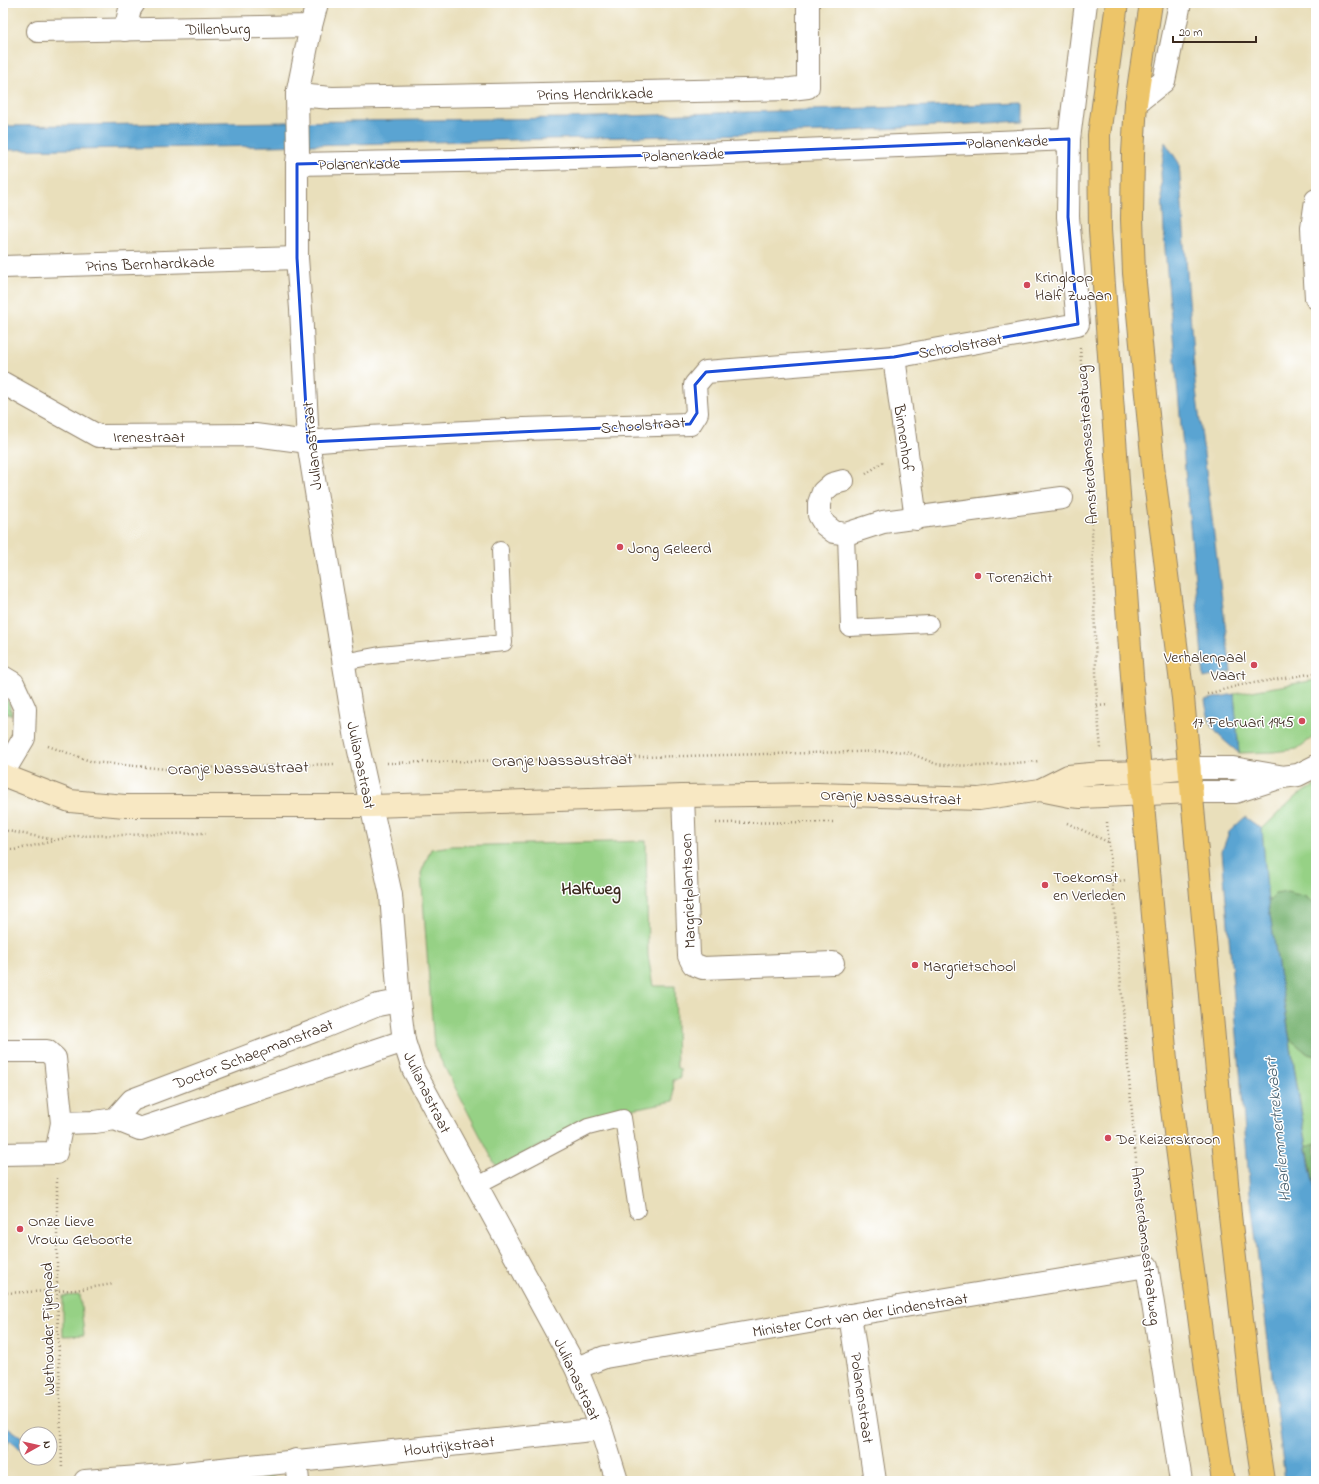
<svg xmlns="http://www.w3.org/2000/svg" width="1319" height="1484" font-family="'Indie Flower',sans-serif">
<rect width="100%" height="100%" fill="#fff"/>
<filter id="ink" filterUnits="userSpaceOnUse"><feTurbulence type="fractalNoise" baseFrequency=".025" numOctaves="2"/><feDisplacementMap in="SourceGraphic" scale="8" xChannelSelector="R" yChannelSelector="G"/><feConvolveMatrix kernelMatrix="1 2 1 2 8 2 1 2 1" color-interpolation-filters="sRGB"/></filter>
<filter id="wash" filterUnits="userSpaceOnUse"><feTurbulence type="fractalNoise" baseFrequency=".012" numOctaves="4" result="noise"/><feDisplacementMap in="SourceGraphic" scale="16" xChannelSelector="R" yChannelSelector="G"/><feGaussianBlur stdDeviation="0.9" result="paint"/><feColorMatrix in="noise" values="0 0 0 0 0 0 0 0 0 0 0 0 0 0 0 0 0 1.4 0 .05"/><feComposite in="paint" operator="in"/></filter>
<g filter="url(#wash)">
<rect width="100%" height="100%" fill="#e9dfbb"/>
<g fill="#96d185" stroke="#687e52">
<polygon points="1316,680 1316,735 1297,749 1273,752 1239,753 1234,694"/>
<polygon points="3,695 9,703 12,715 3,711"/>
<polygon points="1316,785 1316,904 1304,896 1275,894 1268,902 1262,829 1295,797"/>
<polygon points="646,841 648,955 653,986 675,986 677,1068 680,1069 680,1079 673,1080 674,1101 601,1115 497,1168 434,1047 421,873 431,849 451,846"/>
<polygon points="1290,1039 1308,1054 1316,1056 1316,1143 1307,1146"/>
<polygon points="80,1295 84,1335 63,1336 63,1296"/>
<polygon points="270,1475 278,1481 211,1481"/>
</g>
<g fill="#78b372" stroke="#5a6e48">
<polygon points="1287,892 1304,896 1316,904 1316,1056 1308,1054 1290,1039 1268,902 1275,894"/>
<polygon points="1316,1143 1316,1196 1307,1146"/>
<polygon points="3,1436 9,1440 3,1463"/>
</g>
<g fill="#5aa4d2" stroke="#4a6778">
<polygon points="1023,103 1023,121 831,132 271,146 3,150 3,126 564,118"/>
<polygon points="1165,142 1179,163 1195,381 1231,672 1204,678 1165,250 1161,173"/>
<path d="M1234,694l5,59c-22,-18 -30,-24 -34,-53z"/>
<polygon points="1245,817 1262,829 1268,902 1310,1168 1316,1196 1316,1481 1285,1481 1250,1193 1222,851 1229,832"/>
<polygon points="3,1424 26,1440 26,1453 3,1436"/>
</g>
</g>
<g filter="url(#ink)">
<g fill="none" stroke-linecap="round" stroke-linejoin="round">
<g stroke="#92846c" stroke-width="18">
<g id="service">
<polyline points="846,534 849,628 930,624"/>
<polyline points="343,662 380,655 504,643 500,550"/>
<polyline points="476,1186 588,1127 623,1118 637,1210"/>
</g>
</g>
<g stroke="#92846c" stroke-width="24">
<g id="minor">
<polyline points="317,3 311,26 297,95 298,153 297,164 297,258 301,309 308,442 355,733 391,895 399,1001 404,1041 413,1069 576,1368 601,1429 617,1481"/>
<polyline points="125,30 130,9 134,3"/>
<polyline points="38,31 311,26"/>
<polyline points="297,95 332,98 791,89 808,87 808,3"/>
<polyline points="1136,103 1164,81 1180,3"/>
<polyline points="297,164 511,160 703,154 1069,139"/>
<polyline points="1316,200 1312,228 1316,298"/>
<polyline points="3,267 297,258"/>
<polyline points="894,357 916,519"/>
<polyline points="3,383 98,436 255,435 308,442 369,437 524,429 690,424 697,413 695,385 706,372 894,357 1078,324 1068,217 1069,139 1086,3"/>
<polyline points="843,481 832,484 823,492 819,503 819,515 825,525 834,532 846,534 883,522 1062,498"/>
<polyline points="3,677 13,683 25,709 24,738 3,773"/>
<polyline points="1190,768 1233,768 1279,776"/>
<polyline points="1192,792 1235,792 1282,777 1298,775 1316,766"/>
<polyline points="683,796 689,956 693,964 703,968 833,963"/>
<polyline points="3,1051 47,1051 55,1058 62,1123"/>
<polyline points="115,1119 132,1100 314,1031 378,1005 399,1001"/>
<polyline points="3,1154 56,1153 62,1123 95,1122 115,1119 140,1129 404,1041"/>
<polyline points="850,1315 875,1481"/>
<polyline points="576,1368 605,1357 850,1315 1147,1266 1181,1481"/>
<polyline points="296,1460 298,1481"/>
<polyline points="85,1481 165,1475 601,1429"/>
</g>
</g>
<g stroke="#92846c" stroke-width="24">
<g id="secondary">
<polyline points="3,775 70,801 125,806 371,806 683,796 816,794 979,799 1040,790 1068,776 1102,773 1151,772 1190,768"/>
<polyline points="1040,790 1070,796 1081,797 1192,792"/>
</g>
</g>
<g stroke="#92846c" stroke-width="24">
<g id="primary">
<polyline points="1117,3 1099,135 1100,230 1134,704 1167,1071 1206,1370 1223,1481"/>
<polyline points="1151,3 1136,103 1133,153 1132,219 1134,273 1154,475 1183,698 1230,1215 1253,1416 1263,1481"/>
</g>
</g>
<g stroke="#92846c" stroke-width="2.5" stroke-dasharray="1 3" stroke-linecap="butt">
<polyline points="1080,348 1091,494 1097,706 1101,749"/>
<polyline points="866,474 883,462"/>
<polyline points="1207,694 1241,685 1316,673"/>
<polyline points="1097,706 1109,705"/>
<polyline points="48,746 93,762 166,769 336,764"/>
<polyline points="387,763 894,751 910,753 936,764 944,765 981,766 1039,761"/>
<polyline points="1107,822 1143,1241"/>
<polyline points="716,823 833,822"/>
<polyline points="1067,823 1108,842"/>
<polyline points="3,830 55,840 75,836 206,833"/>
<polyline points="3,850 14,850 54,841"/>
<polyline points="1112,882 1126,880"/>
<polyline points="57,1178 57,1291 62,1469"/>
<polyline points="3,1293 75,1290 113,1284"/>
</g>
<use href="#service" stroke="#fff" stroke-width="16"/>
<use href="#minor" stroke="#fff" stroke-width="22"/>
<use href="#secondary" stroke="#f8e8c3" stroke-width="22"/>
<use href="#primary" stroke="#edc569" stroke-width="22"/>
</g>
</g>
<path fill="none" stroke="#1d4ed8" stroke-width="3" stroke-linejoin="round" d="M1069,139l-1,78 10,107 -184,33 -188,15 -11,13 2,28 -7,11 -382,18 -11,-184v-94l406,-10z"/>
<g fill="#d1495b" stroke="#fff" stroke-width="1.5">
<circle cx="1027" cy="285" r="4"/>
<circle cx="620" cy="547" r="4"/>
<circle cx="978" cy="576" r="4"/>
<circle cx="1254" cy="665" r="4"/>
<circle cx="1302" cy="721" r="4"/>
<circle cx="1045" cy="885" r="4"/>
<circle cx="915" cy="965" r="4"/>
<circle cx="1108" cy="1138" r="4"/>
<circle cx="20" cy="1229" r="4"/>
</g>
<g text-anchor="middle" stroke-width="3" stroke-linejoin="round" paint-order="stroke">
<g font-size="16" fill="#3b2a1e" stroke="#fff">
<text transform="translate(218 28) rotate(-1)" y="6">Dillenburg</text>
<text transform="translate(595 93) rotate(-1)" y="6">Prins Hendrikkade</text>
<text transform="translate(1007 141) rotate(-2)" y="6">Polanenkade</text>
<text transform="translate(683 154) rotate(-2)" y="6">Polanenkade</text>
<text transform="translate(359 163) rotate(-1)" y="6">Polanenkade</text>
<text transform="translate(150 263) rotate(-2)" y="6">Prins Bernhardkade</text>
<text transform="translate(960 345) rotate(-10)" y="6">Schoolstraat</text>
<text transform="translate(643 424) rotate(-4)" y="6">Schoolstraat</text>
<text x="149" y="442">Irenestraat</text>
<text transform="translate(905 438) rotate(82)" y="6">Binnenhof</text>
<text transform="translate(1086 445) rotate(-94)" y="6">Amsterdamsestraatweg</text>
<text transform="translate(311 446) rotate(-96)" y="6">Julianastraat</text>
<text transform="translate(562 759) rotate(-1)" y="6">Oranje Nassaustraat</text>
<text transform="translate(362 765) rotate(78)" y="6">Julianastraat</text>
<text transform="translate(238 767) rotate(-1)" y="6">Oranje Nassaustraat</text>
<text transform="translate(891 796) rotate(2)" y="6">Oranje Nassaustraat</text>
<text transform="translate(687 891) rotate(-92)" y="6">Margrietplantsoen</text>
<text transform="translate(253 1053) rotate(-21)" y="6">Doctor Schaepmanstraat</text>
<text transform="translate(428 1092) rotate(64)" y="6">Julianastraat</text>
<text transform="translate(1147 1246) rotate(83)" y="6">Amsterdamsestraatweg</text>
<text transform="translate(860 1314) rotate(-9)" y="6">Minister Cort van der Lindenstraat</text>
<text transform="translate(47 1329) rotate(-91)" y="6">Wethouder Fijenpad</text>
<text transform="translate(578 1379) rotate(65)" y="6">Julianastraat</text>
<text transform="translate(863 1398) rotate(82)" y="6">Polanenstraat</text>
<text transform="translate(449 1445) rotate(-6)" y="6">Houtrijkstraat</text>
</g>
<g font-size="16" fill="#3b2a1e" stroke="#fff" text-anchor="start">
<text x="1035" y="282">Kringloop<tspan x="1035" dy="18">Half Zwaan</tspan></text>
<text x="628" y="553">Jong Geleerd</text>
<text x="986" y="582">Torenzicht</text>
<text x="1246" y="662" text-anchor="end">Verhalenpaal<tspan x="1246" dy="18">Vaart</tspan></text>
<text x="1294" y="727" text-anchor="end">17 Februari 1945</text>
<text x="1053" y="882">Toekomst<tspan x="1053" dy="18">en Verleden</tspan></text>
<text x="923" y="971">Margrietschool</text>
<text x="1116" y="1144">De Keizerskroon</text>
<text x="28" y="1226">Onze Lieve<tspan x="28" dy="18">Vrouw Geboorte</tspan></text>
</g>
<g font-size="17" font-style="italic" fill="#49616f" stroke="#fff">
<text transform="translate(1277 1130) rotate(-96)" y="6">Haarlemmertrekvaart</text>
</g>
<g font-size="18" font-weight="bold" fill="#3b2a1e" stroke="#fff">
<text x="591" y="894">Halfweg</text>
</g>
</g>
<rect width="1319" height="1484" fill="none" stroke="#fff" stroke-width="16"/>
<g transform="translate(38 1446) rotate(82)"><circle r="19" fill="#ffffff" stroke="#b1aaa5"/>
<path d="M0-3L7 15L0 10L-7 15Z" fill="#d1495b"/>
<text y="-6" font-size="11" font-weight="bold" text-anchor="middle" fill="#3b2a1e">N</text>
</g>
<path d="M1173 36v6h83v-6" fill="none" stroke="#3b2a1e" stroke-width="2"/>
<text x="1179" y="36" font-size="12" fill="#3b2a1e" stroke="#ffffff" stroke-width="3" paint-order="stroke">20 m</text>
</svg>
